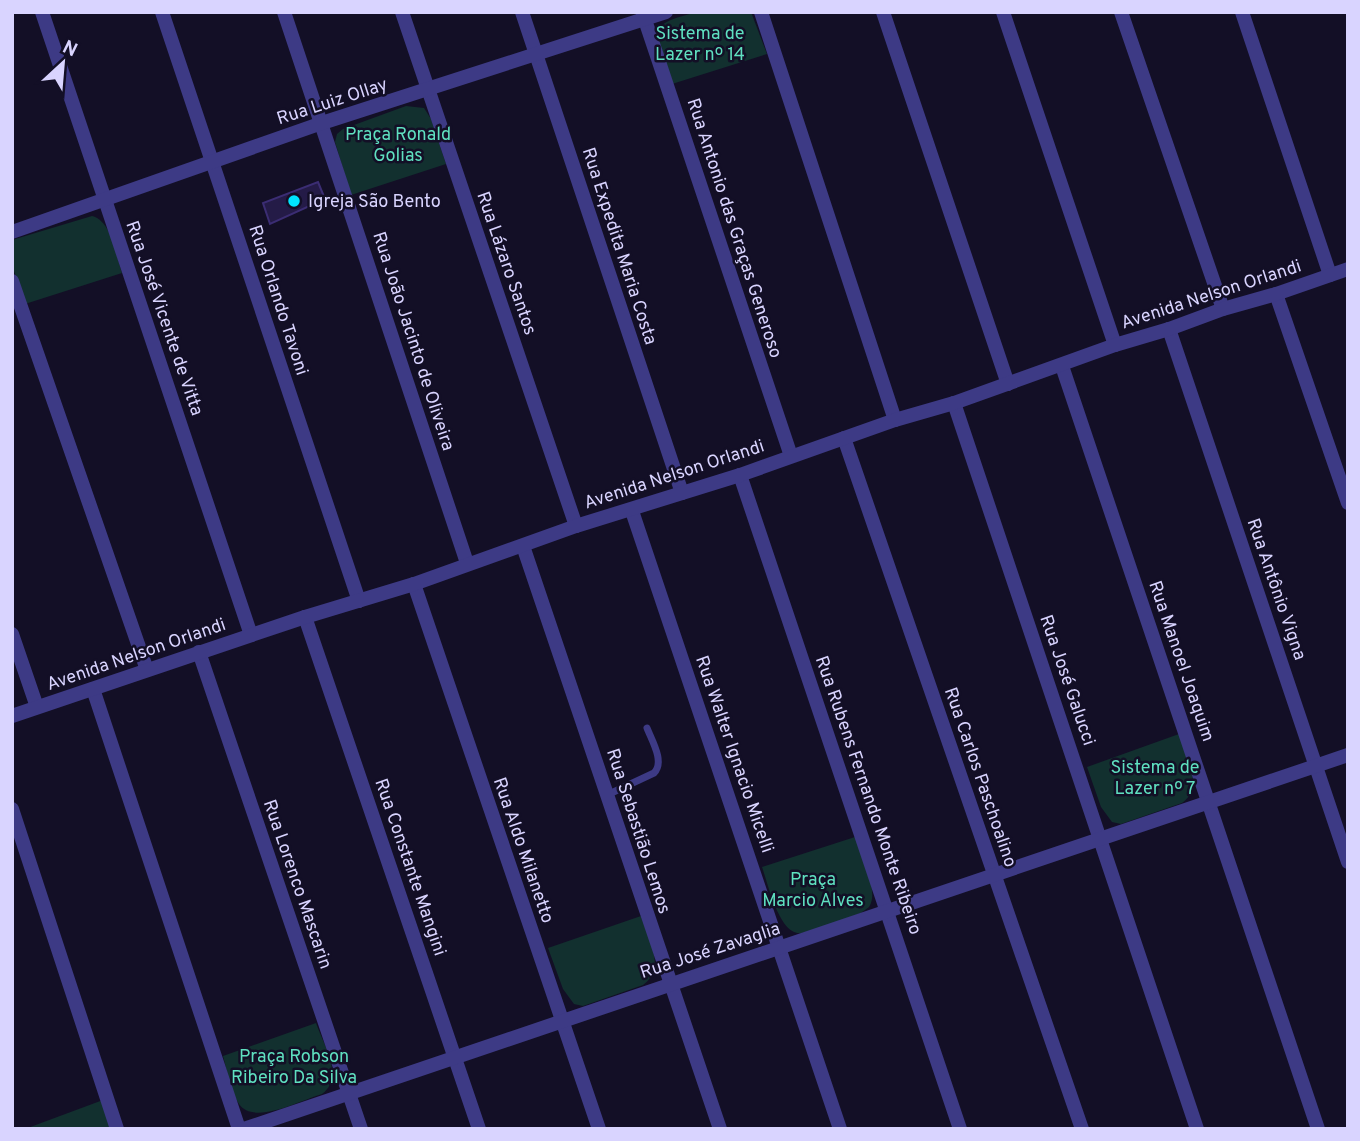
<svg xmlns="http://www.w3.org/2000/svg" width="1360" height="1141" font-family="Overpass,sans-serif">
<rect width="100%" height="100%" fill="#130f26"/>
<g fill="#12302f">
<path d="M695,12h56l16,42 -95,30c-3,-11 -19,-47 -13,-55 5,-10 27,-13 36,-17z"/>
<polygon points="406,106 424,108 431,119 446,164 351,195 335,142 337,134 343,129"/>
<path d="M92,216c20,5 24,40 30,57l-97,31 -13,-39v-25z"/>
<path d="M1179,734c7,22 26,52 3,69l-61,21 -9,-2 -11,-15 -14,-40z"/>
<path d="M855,837c6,15 25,56 14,70 -1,1 -7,5 -8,6 -12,4 -54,22 -64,20 -19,-4 -29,-49 -35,-66z"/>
<path d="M641,916c7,22 26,52 2,69l-60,21 -9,-2 -11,-15 -15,-41z"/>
<path d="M316,1023c7,21 29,54 6,71 -21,6 -68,32 -83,10 -9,-13 -12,-34 -16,-48z"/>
<polygon points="103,1100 113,1129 25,1129"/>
</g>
<polygon fill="#241b47" stroke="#3b2d73" stroke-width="2" points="318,182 325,199 270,224 263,203"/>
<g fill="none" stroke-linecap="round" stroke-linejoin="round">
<path stroke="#3d3a85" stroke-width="7" d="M607,795l47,-22c11,-11 -2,-32 -7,-45"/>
<g stroke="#3d3a85" stroke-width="14">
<polyline points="42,12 251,635"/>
<polyline points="162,12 359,601"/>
<polyline points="284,12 467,563"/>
<polyline points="402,12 576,526"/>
<polyline points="522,12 682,493"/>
<polyline points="761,12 895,420"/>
<polyline points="883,12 1008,384"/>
<polyline points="1003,12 1115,345"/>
<polyline points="1121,12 1223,309"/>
<polyline points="1242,12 1330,275"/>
<polyline points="643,14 791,456"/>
<polyline points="12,232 322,123 666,12"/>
<polyline points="12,281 147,670"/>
<polyline points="1276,294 1348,503"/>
<polyline points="1169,329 1348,862"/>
<polyline points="1062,366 1318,1129"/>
<polyline points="954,403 1197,1129"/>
<polyline points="844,438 1082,1129"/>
<polyline points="740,475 960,1129"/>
<polyline points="632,511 840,1129"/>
<polyline points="523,546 720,1129"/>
<polyline points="414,584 599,1129"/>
<polyline points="305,617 479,1129"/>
<polyline points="12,634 37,707"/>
<polyline points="199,652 361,1129"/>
<polyline points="93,689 239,1129"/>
<polyline points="12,716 305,617 414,584 576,526 740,475 895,420 954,403 1115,345 1169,329 1223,309 1276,294 1348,269"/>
<polyline points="12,809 117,1129"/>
<polyline points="244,1129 1348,755"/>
</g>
</g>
<circle fill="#00e5ff" stroke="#130f26" stroke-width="2.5" cx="294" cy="201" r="7"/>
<g text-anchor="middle" stroke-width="5" stroke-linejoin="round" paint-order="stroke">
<g font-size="18" fill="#5fe0c0" stroke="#130f26">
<text x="700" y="39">Sistema de<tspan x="700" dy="21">Lazer nº 14</tspan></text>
<text x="398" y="140">Praça Ronald<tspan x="398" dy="21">Golias</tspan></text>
<text x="1155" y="773">Sistema de<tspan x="1155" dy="21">Lazer nº 7</tspan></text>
<text x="813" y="885">Praça<tspan x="813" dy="21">Marcio Alves</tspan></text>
<text x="294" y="1062">Praça Robson<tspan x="294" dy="21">Ribeiro Da Silva</tspan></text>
</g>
<g font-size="18" fill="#d9d4ff" stroke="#130f26">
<text transform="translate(332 101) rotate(-18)" y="6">Rua Luiz Ollay</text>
<text transform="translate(735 228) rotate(72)" y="6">Rua Antonio das Graças Generoso</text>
<text transform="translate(620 246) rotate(72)" y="6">Rua Expedita Maria Costa</text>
<text transform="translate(507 263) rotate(71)" y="6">Rua Lázaro Santos</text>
<text transform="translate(1211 294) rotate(-18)" y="6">Avenida Nelson Orlandi</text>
<text transform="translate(279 300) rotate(72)" y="6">Rua Orlando Tavoni</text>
<text transform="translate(165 318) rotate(71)" y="6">Rua José Vicente de Vitta</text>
<text transform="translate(414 341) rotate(72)" y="6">Rua João Jacinto de Oliveira</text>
<text transform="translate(674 474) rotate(-18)" y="6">Avenida Nelson Orlandi</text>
<text transform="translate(1277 589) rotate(71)" y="6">Rua Antônio Vigna</text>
<text transform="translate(136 654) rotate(-19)" y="6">Avenida Nelson Orlandi</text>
<text transform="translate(1182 661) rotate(71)" y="6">Rua Manoel Joaquim</text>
<text transform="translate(1068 680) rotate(71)" y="6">Rua José Galucci</text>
<text transform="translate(735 754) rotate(71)" y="6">Rua Walter Ignacio Micelli</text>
<text transform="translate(981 777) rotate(71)" y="6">Rua Carlos Paschoalino</text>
<text transform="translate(869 795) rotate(71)" y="6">Rua Rubens Fernando Monte Ribeiro</text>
<text transform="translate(639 831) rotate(72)" y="6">Rua Sebastião Lemos</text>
<text transform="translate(524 850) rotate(71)" y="6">Rua Aldo Milanetto</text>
<text transform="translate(411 867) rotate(71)" y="6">Rua Constante Mangini</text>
<text transform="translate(298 884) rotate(71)" y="6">Rua Lorenco Mascarin</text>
<text transform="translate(710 950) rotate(-18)" y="6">Rua José Zavaglia</text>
</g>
<g font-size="18" fill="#d9d4ff" stroke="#130f26" text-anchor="start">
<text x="308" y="207">Igreja São Bento</text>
</g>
</g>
<rect width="1360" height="1141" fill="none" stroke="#d9d4ff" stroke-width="28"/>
<g transform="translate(63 63) rotate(26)" stroke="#130f26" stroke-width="5" paint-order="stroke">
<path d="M0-5L12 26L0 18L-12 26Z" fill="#d9d4ff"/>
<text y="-10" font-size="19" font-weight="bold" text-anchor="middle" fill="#d9d4ff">N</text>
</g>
</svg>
